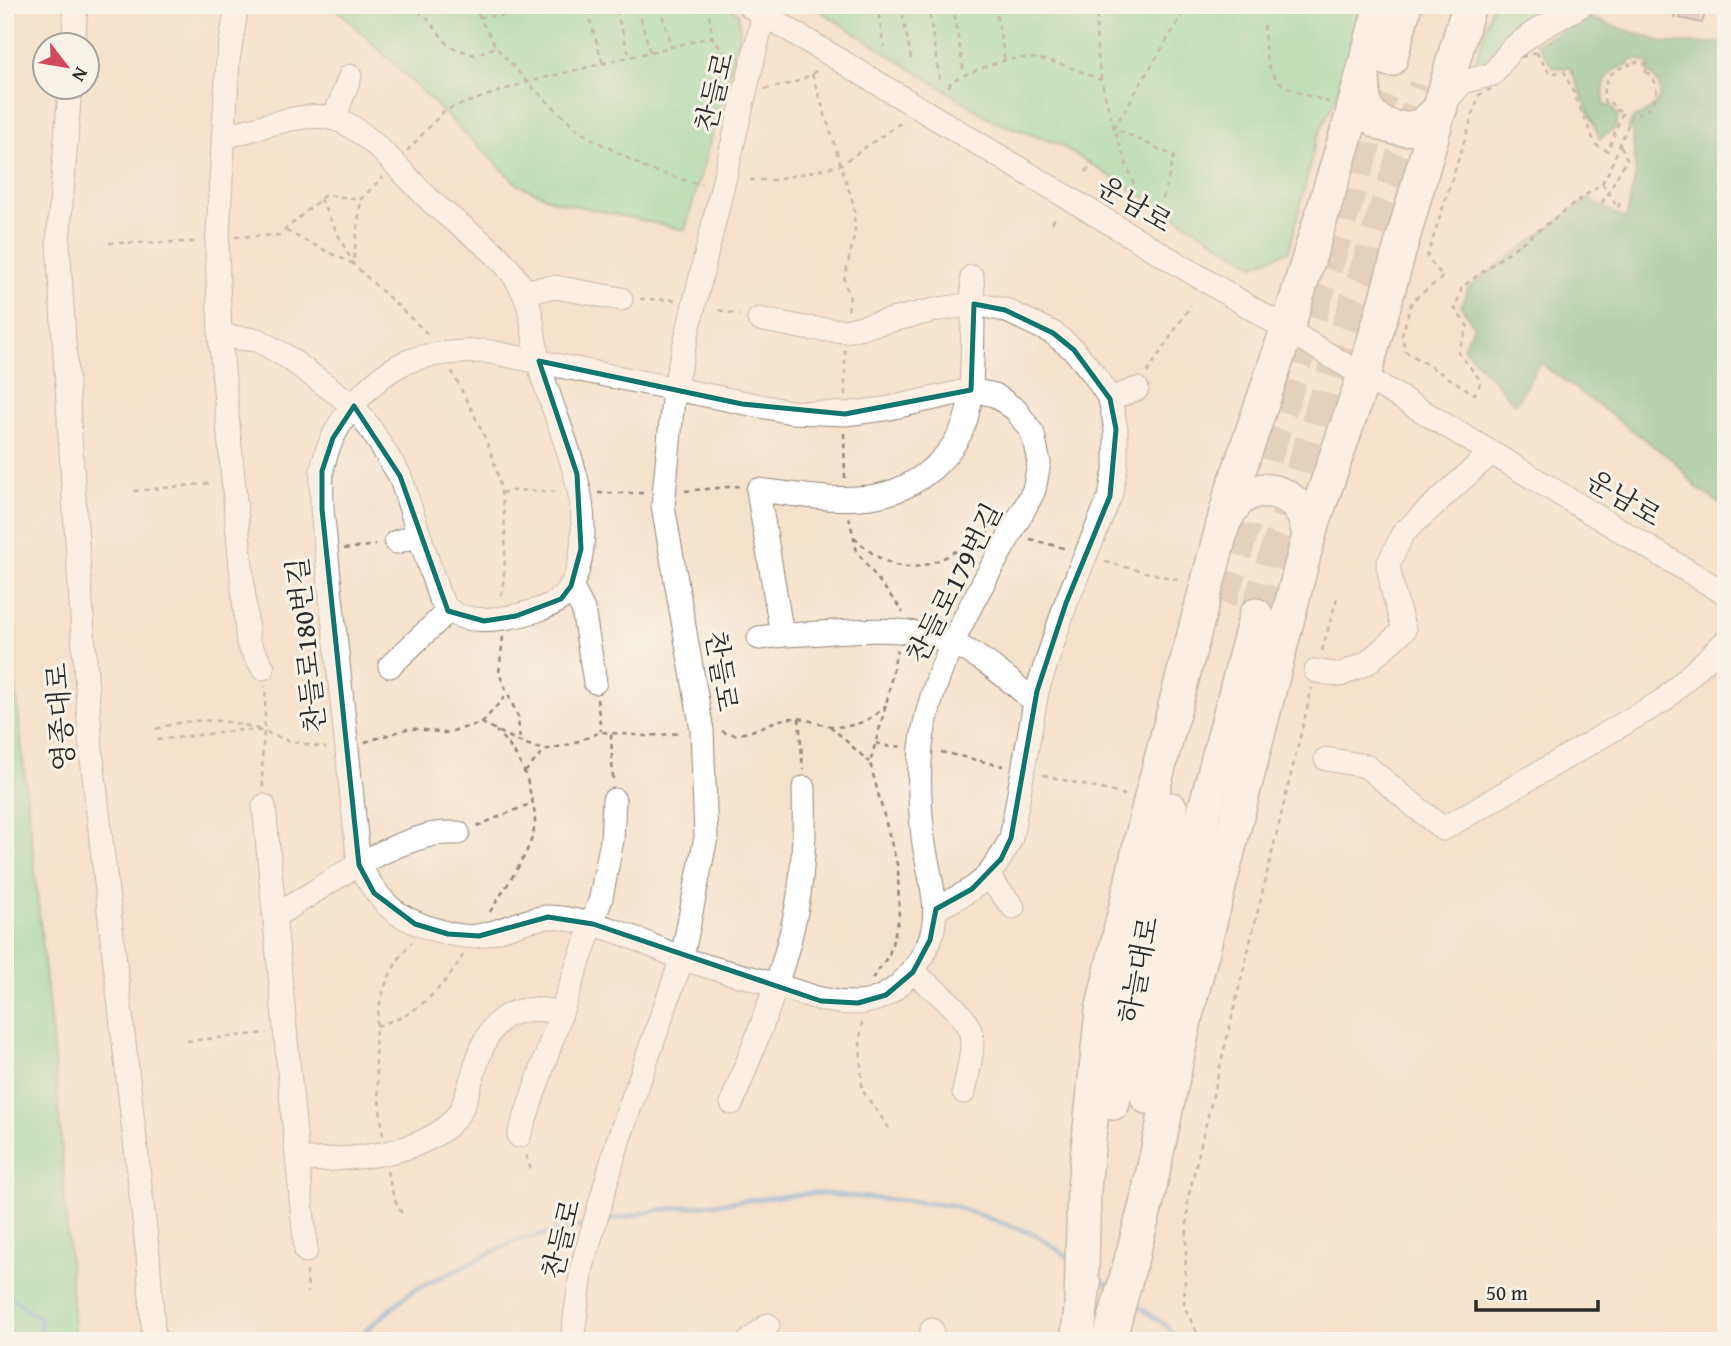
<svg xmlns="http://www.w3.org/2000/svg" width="1731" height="1346" font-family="'Gentium Book Plus','Noto Serif KR',serif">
<rect width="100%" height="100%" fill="#f7f3e8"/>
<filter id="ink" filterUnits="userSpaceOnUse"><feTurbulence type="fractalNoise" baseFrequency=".0143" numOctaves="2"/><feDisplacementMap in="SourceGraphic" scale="14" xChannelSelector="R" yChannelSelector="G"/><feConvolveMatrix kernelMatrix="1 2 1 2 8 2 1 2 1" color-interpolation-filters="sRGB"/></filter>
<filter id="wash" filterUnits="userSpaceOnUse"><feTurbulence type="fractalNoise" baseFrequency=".00686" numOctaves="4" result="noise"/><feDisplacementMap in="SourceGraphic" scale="28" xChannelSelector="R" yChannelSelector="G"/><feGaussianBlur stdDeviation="1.57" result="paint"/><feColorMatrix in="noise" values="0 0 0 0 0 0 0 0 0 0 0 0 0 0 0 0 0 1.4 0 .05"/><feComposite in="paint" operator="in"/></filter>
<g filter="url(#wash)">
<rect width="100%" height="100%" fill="#f5e2cb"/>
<g fill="#81dba1" stroke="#568366" stroke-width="2">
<polygon points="333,5 725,5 738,13 740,33 685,230 555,201 517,184"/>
<polygon points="811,5 1361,5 1337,95 1316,140 1289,251 1254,265 1058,144 994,121"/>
<polygon points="1492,5 1557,5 1529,21 1474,69"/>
<polygon points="5,585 58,1097 75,1341 5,1341"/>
</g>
<path fill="#68bb87" stroke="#4a7359" stroke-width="2" d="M1590,18l75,25h61v465l-29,-20 -23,-27 -134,-98 -25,41 -52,-57 11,-21 -13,-20 7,-18 120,-89 38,20 10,-45 -4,-43 -4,-3 5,-10c24,-8 39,-27 14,-47l3,-6 -11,-6 -10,2v4c-23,4 -29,20 -24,41l6,-1 7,12 -3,12 -15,10 -30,-72 -16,1 -18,-25z"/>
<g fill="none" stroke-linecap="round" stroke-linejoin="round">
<g stroke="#6ba5db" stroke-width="5">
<polyline points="601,1222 659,1210 812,1193 951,1205 1036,1235 1070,1258"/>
<polyline points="1095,1276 1113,1288"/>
<polyline points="5,1295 10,1296 41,1320 41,1341"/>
<polyline points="1132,1302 1168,1327 1177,1341"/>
<polyline points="353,1341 412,1291 518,1240 588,1225"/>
</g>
</g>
<g id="blocks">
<polygon fill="#de93bc" points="1683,5 1707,5 1702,23 1680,18"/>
</g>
</g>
<g filter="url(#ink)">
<use href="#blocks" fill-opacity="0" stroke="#90867b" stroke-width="2"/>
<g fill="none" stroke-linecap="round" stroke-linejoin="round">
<g stroke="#cdbdab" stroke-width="33" stroke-dasharray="33 17" stroke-linecap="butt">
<polyline points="1220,602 1382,89"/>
<polyline points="1256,615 1425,86"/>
</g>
<g stroke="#90867b" stroke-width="25">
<g id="minor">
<polyline points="237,5 228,60 217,249 220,336 248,643 263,668"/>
<polyline points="748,5 1726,594"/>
<polyline points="73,46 76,5"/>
<polyline points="70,88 58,243 73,483 91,750 148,1256 154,1341"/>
<polyline points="1445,102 1463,82 1493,74 1511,49 1536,31 1582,5"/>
<polyline points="334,119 350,76"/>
<path d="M972,277c2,29 1,57 0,86 -1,14 0,29 -3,43 -8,47 -52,85 -99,91 -36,5 -76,-3 -112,-7l24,145c47,-1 98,-10 145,0 42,9 77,40 108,67"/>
<polyline points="523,291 555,287 621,299"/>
<path d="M759,319l46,9 40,3 94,-22 35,-5 31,6 48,23 21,17 19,23 17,26 6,30v36l-6,31 -44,107 -29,88 -26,147c-21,44 -34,49 -75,71"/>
<path d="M220,336l38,4 29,17 67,49 18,25 28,45 39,120c3,4 5,10 9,13 20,21 90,6 111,-9 9,-6 16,-20 19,-31 19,-73 -20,-137 -39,-205 -6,-24 -5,-51 -16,-73 -19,-40 -59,-59 -90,-88 -26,-24 -66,-76 -101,-85 -31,-7 -78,12 -109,19"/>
<path d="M485,351l306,61 54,2 40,-5 86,-19 24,5 21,15 17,24 6,29 -5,27c-42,83 -101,163 -113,257 -3,29 -1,61 2,90 4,34 20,72 6,105 -12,30 -39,61 -74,61 -32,0 -52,-10 -82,-19 -30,-9 -62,-15 -92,-26 -30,-12 -58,-27 -90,-34 -13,-3 -31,-8 -44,-7 -22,2 -44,14 -65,18 -11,3 -28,0 -39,-3 -47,-13 -61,-26 -84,-67l-37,-356c0,-12 -1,-25 0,-38 7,-42 41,-86 78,-106 26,-13 57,-13 85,-14z"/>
<polyline points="1110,399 1137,389"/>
<polyline points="396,542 418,535"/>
<polyline points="571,586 583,609 595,682"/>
<polyline points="759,638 782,635"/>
<polyline points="390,666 448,611"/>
<polyline points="1316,671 1340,675 1367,663 1404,630 1393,592 1388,565 1403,533 1491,453"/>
<polyline points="1326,759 1366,766 1443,829 1664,700 1726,641"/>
<polyline points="264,806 306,1251"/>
<polyline points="988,877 1013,907"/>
<path d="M275,916c49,-29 98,-67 155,-81 9,-3 19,-2 28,-2"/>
<path d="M913,972c19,17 60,43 59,70 0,17 -5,34 -8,50"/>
<path d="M732,1103c25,-67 56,-137 67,-208 5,-36 6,-71 5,-107"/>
<polyline points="519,1136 561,1013"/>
<path d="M298,1160c50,0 140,-3 165,-54 20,-57 21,-111 98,-93l40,-115 11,-58 2,-40"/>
<polyline points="572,1341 582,1267 618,1141 682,958 706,837 702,730 663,506 674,389 766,5"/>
<polyline points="749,1341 768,1325"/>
<polyline points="931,1341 932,1330"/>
</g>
</g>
<g stroke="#90867b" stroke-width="36">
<g id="highway">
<polyline points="1390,60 1405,5"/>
<path d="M1363,77c1,8 0,16 1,23 5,25 34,33 55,26 8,-3 16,-13 22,-19"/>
<path d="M1224,522c4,-7 9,-18 16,-23 19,-16 50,-8 62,14 4,6 5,15 7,22"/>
<polyline points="1147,1097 1164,986 1204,812 1256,615"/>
<polyline points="1113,1103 1140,954 1171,809"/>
<polyline points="1081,1306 1084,1188 1102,1011 1150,801 1231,494 1287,330 1350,122 1381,5"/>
<polyline points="1111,1334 1146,1205 1185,1020 1309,535 1364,376 1469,5"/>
<polyline points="1077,1341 1084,1284"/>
</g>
</g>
<g stroke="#90867b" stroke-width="2.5" stroke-dasharray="5 5" stroke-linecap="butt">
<polyline points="410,5 427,18 449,46 474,55 496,47"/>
<polyline points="473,5 496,47 527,82 580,132 647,169 702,185"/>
<polyline points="708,5 712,37 731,61"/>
<polyline points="877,5 884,47"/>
<polyline points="901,5 912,64"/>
<polyline points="928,5 940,82"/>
<polyline points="953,5 964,74"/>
<path d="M971,5c18,8 32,9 49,0"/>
<polyline points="995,5 1005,62"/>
<path d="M1098,5c-8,62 15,122 36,179"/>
<polyline points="1674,5 1682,7"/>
<polyline points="660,6 671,47"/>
<polyline points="638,8 650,52"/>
<polyline points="587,10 603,64"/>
<polyline points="616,10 630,57"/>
<polyline points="479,17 664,5"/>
<polyline points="1674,18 1677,5"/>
<path d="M1264,25c1,58 12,61 65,77"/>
<path d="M1536,52l14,22 14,-3 32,74 12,6 15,-40 -8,-1 -4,-7 -6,1c-5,-20 4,-35 25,-39l-1,-3h13l7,3 -5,10 5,-2c16,18 5,39 -17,42l-24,58 -6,10 -140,104 -7,22 13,18 -10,25 23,29 -6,13 -70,-43 -3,-16 10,-34 31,-24 -16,-20 52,-162 16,-8 19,-27z"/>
<polyline points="812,74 854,206 855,233 844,280 850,299 848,311"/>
<path d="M949,87l2,-6c22,-9 47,-22 72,-23 27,-1 54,12 78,22"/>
<path d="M765,89c18,-3 38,-7 52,-19"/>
<polyline points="407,151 445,110 527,82 712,37"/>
<polyline points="1086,172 1093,161"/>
<polyline points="750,180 774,180 840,165 902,122"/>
<polyline points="1602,183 1618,208 1621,199"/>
<polyline points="320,199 353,264 429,335"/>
<polyline points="1163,199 1174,156 1114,128 1188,5"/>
<polyline points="1602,203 1627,159 1620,144"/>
<polyline points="1052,223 1057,215"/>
<polyline points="286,231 353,264 361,199"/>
<polyline points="235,237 279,235 325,195 361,199 383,177"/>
<polyline points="109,243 198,242"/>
<polyline points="640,299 675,300"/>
<polyline points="719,310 739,315"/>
<path d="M452,371c14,29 31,58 41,88 14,43 15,95 8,140"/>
<polyline points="1147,373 1191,305"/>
<polyline points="845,395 845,349"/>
<polyline points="844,433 845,479"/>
<polyline points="134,491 214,483"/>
<polyline points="685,491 739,486"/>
<polyline points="501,493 517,490 561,492"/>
<polyline points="598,493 644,493"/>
<polyline points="849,517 857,552 903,612"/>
<path d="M854,537c52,53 82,26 135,-6"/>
<polyline points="1030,539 1067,549"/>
<polyline points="344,549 376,545"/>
<polyline points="1105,562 1183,581"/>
<polyline points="503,637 499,673 518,717 520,742"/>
<polyline points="1322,651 1338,594"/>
<polyline points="597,699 601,731"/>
<polyline points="799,718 803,770"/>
<polyline points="482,723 507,694"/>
<polyline points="830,726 869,762"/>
<path d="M156,729c36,-12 69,-11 105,1"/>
<path d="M722,731c14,9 37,-3 52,-9 29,-10 33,1 58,4 19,3 41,-6 54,-21"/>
<polyline points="611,734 613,780"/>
<polyline points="157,740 241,730 264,731 286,740 326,748"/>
<polyline points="365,742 410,728 445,733 482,723 520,742 544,750 571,744 601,732 646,736 682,733"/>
<polyline points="876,743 890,747 903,746"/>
<polyline points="941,752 1003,766"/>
<polyline points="525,772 544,751"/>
<polyline points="1043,775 1125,795"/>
<path d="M263,787c-3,-34 4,-67 2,-101"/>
<polyline points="477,826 532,803"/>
<path d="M490,912c14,-24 45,-63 45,-92 0,-11 -4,-23 -6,-33 -5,-22 -17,-40 -33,-56"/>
<polyline points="872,979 889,955 899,918 898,868 870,763 886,705 897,649"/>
<polyline points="862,1022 860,1040 862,1090 889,1128"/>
<path d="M377,1026c10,-4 23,-7 32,-13 22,-14 41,-35 54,-58"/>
<polyline points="187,1041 267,1033"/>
<path d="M383,1135c-7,-70 -22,-136 29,-193"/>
<polyline points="526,1155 532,1173"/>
<polyline points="387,1171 394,1198 403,1216"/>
<polyline points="307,1271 308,1293"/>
<polyline points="1201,1341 1184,1306 1188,1198 1312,688"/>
</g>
<use href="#minor" stroke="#fff" stroke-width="23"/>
<use href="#highway" stroke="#fff" stroke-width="33"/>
</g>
</g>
<path d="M0 0H1731V1346H0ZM974,304l31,6 48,23 21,17 36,49 6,30 -6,67 -44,107 -29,88 -26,147 -10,21 -29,30 -36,20 -6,31 -17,32 -27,23 -28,8 -37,-2 -228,-77 -45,-7 -69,19 -31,-2 -33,-10 -41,-31 -15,-28 -37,-356v-38l11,-33 21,-32 46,70 48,135 36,10 32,-5 45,-17 10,-13 10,-37 -4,-75 -38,-113 203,43 103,10 126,-24z" fill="#f5e2cb" fill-opacity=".55" fill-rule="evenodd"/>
<path fill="none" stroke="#0f766e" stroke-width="5" stroke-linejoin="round" d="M974,304l31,6 48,23 21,17 36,49 6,30 -6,67 -44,107 -29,88 -26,147 -10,21 -29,30 -36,20 -6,31 -17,32 -27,23 -28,8 -37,-2 -228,-77 -45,-7 -69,19 -31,-2 -33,-10 -41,-31 -15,-28 -37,-356v-38l11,-33 21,-32 46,70 48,135 36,10 32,-5 45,-17 10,-13 10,-37 -4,-75 -38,-113 203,43 103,10 126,-24z"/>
<g text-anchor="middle" stroke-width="6" stroke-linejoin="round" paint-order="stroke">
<g font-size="28" fill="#2b2b2b" stroke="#f7f3e8">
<text transform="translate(714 92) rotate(-76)" y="10">찬들로</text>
<text transform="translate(1135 204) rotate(31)" y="10">운남로</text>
<text transform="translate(1624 498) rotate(31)" y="10">운남로</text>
<text transform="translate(954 583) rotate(-63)" y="10">찬들로179번길</text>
<text transform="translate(306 645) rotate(-96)" y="10">찬들로180번길</text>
<text transform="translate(722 671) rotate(81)" y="10">찬들로</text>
<text transform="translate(60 717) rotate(-94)" y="10">영종대로</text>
<text transform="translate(1138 970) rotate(-79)" y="10">하늘대로</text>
<text transform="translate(561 1239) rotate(-76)" y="10">찬들로</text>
</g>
</g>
<rect width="1731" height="1346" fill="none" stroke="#f7f3e8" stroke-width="28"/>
<g transform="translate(66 66) rotate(121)"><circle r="33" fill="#f7f3e8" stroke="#a5a39c" stroke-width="2"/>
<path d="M0-5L12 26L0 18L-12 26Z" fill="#d1495b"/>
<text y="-10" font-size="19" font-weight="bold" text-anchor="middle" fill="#2b2b2b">N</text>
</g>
<path d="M1476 1300v10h122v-10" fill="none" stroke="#2b2b2b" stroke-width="3.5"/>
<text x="1486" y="1300" font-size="21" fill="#2b2b2b" stroke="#f7f3e8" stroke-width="5" paint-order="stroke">50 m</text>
</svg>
